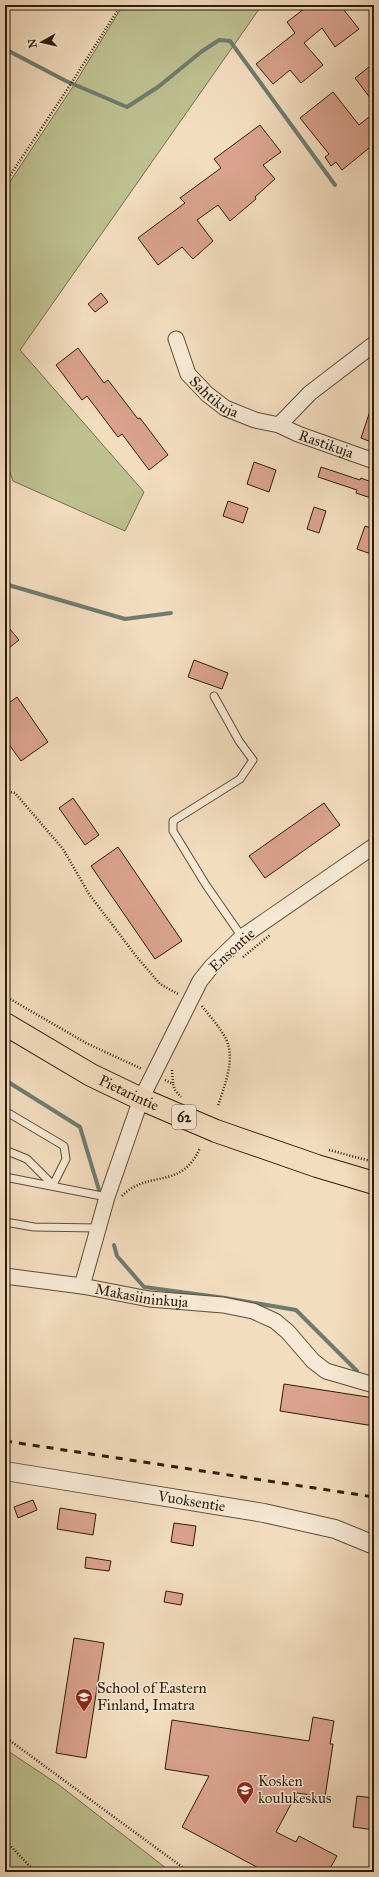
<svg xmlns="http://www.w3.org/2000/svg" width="379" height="1877" font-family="'IM FELL Great Primer',serif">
<rect width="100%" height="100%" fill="#f3ddbf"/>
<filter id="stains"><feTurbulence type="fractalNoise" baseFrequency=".005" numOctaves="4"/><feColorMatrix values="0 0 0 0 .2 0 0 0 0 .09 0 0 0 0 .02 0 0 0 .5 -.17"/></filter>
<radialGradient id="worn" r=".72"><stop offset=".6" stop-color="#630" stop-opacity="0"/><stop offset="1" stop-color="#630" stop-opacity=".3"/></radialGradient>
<g fill="#bec090" stroke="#746e4e">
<polygon points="123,5 262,5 20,350 144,492 125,531 13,481 5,458 5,189 72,88"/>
<polygon points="5,1749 59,1785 171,1872 140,1872 137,1868 124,1872 5,1872"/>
</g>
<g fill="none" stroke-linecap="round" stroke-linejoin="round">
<g stroke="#6e7c70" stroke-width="4">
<polyline points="5,49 66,81 127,107 158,87 201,52 219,40 230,41 335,185"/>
<polyline points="5,584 125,619 171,613"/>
<polyline points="5,1080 80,1127 99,1190"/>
<polyline points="114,1245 117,1256 144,1287 225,1298 296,1310 357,1371"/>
</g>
</g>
<g fill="#dba38f" stroke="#2b1d0b">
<polygon points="309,5 340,5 359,29 335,47 322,28 304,43 323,65 301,83 290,70 273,84 256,64 295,33 287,22"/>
<polygon points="374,63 374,103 355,78"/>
<polygon points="333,92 359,125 374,113 374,144 342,170 336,162 331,166 325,157 329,154 300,118"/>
<polygon points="260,125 281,152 263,165 275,179 255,197 256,199 230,221 218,205 197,220 213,241 193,259 182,247 158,265 138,238 185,203 180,198 221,168 214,159"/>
<polygon points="101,293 108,302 95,312 88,304"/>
<polygon points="78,348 104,383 108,380 138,419 140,418 168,455 149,470 122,434 118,437 87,396 82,400 56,365"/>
<polygon points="372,405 374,405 374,443 361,438"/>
<polygon points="254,462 276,470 269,492 247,484"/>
<polygon points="321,467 360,480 361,478 374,483 374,499 356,493 357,490 318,477"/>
<polygon points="228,501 248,508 243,523 223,516"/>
<polygon points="314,507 326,511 319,533 307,529"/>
<polygon points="365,526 374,529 374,543 371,554 357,549"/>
<polygon points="5,623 19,640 5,651"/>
<polygon points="194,660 228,673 222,689 188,677"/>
<polygon points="17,697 48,742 21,761 5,739 5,706"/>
<polygon points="73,798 99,835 85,845 59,808"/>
<polygon points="324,803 340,825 265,878 249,856"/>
<polygon points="118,847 182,941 155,959 91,866"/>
<polygon points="284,1384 374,1398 374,1426 280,1411"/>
<polygon points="33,1500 37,1510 18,1518 14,1507"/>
<polygon points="60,1508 96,1514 93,1535 57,1529"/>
<polygon points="174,1523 196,1526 193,1546 171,1542"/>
<polygon points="86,1557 111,1561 109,1571 85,1568"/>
<polygon points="166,1591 183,1594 181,1605 164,1602"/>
<polygon points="74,1638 104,1643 86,1758 56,1753"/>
<polygon points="313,1717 334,1721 330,1744 333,1744 325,1797 297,1793 276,1832 296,1842 299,1836 337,1856 328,1872 266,1872 182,1827 209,1776 165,1769 172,1720 309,1741"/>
<polygon points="357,1796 374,1798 374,1830 353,1827"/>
</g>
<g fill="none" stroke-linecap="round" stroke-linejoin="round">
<g stroke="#5d4d38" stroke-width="9">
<g id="service">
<polyline points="214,696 239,741 253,760 240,779 173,821 173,831 206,885 242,937"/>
<polyline points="5,1111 64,1146 66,1159 53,1185 27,1159 5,1150"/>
<polyline points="5,1177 107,1197"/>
<polyline points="5,1222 34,1227 98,1228"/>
</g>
</g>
<g stroke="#5d4d38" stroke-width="17">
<g id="minor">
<path id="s1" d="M176,339l12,35 19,20 18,14 30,12 24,5 19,9 76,27"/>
<polyline points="279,425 310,393 374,344"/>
<path id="s2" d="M374,846l-132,91 -30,29 -12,15 -59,118 -34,98 -25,89 67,13 74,6 30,6 22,10 13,11 25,29 13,10 48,14"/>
<polyline points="5,1276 82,1286"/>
</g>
</g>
<g stroke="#5d4d38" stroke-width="20">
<g id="tertiary">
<path id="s3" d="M5,1471l259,42 71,16 39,16"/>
</g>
</g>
<g stroke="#2b1d0b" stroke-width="24">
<g id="primary">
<path id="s4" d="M5,1024l86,51 50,24 75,32 101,35 57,17"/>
</g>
</g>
<g stroke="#2b1d0b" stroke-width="2.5" stroke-dasharray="1 2" stroke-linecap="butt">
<polyline points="5,183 65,93 121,5"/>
<polyline points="5,791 15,793 63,849 89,894 136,956 160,984 178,994"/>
<polyline points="243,957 270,935"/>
<polyline points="5,996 86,1043 142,1069"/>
<path d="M202,1006c8,11 18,21 24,33 10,21 -2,47 -8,67"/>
<polyline points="172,1070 173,1083"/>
<polyline points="165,1080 173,1084 175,1090 181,1097"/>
<polyline points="329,1150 374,1162"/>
<path d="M122,1196c26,-27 59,-5 78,-48"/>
<polyline points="5,1737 189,1872"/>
<polyline points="5,1840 35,1872"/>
</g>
<use href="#service" stroke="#f7e9d5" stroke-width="7"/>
<use href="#minor" stroke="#f7e9d5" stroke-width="15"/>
<use href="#tertiary" stroke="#f7e9d5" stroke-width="18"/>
<use href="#primary" stroke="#f3ddbf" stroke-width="22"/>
<polyline stroke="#2b1d0b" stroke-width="3" stroke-dasharray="7 7" stroke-linecap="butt" points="5,1441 374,1497"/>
</g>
<defs>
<g id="school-pin" transform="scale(0.9)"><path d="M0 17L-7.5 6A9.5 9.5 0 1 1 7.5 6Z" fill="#8f2418" stroke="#f7e9d5"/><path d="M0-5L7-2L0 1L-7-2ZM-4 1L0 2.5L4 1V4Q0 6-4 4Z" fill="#fff"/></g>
</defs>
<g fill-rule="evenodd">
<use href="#school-pin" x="84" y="1697"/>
<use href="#school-pin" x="245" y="1790"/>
</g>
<g text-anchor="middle" stroke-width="3" stroke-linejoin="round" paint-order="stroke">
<rect fill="#f7e9d5" stroke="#685a48" stroke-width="1" x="172" y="1105" width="24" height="24" rx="3"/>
<g font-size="14" font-weight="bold" fill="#2b1d0b">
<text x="184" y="1122">62</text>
</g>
<g font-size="15" fill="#2b1d0b" stroke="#f7e9d5">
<text dy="5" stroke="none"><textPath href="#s1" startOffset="72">Sahtikuja</textPath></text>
<text dy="5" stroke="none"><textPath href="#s1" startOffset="195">Rastikuja</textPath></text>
<text transform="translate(232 950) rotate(-43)" y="5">Ensontie</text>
<text dy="5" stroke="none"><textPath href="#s4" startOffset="142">Pietarintie</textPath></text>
<text dy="5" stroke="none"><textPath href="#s2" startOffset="610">Makasiininkuja</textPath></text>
<text dy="5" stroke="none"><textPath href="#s3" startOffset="189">Vuoksentie</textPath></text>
</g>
<g font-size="15" fill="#2b1d0b" stroke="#f7e9d5" text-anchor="start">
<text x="97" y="1693">School of Eastern<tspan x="97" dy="17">Finland, Imatra</tspan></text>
<text x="258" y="1786">Kosken<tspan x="258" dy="17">koulukeskus</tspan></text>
</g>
</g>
<rect width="379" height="1877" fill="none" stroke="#f3ddbf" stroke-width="20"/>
<rect x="6" y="6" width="367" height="1865" fill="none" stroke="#2b1d0b" stroke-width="2"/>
<rect x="10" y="10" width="359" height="1857" fill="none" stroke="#2b1d0b"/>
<g transform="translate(42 42) rotate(262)" stroke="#f7e9d5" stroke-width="3" paint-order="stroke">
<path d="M0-3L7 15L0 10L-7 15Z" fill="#2b1d0b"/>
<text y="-6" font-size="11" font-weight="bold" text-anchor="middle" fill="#2b1d0b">N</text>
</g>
<rect width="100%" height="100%" filter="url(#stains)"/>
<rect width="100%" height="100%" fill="url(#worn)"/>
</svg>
